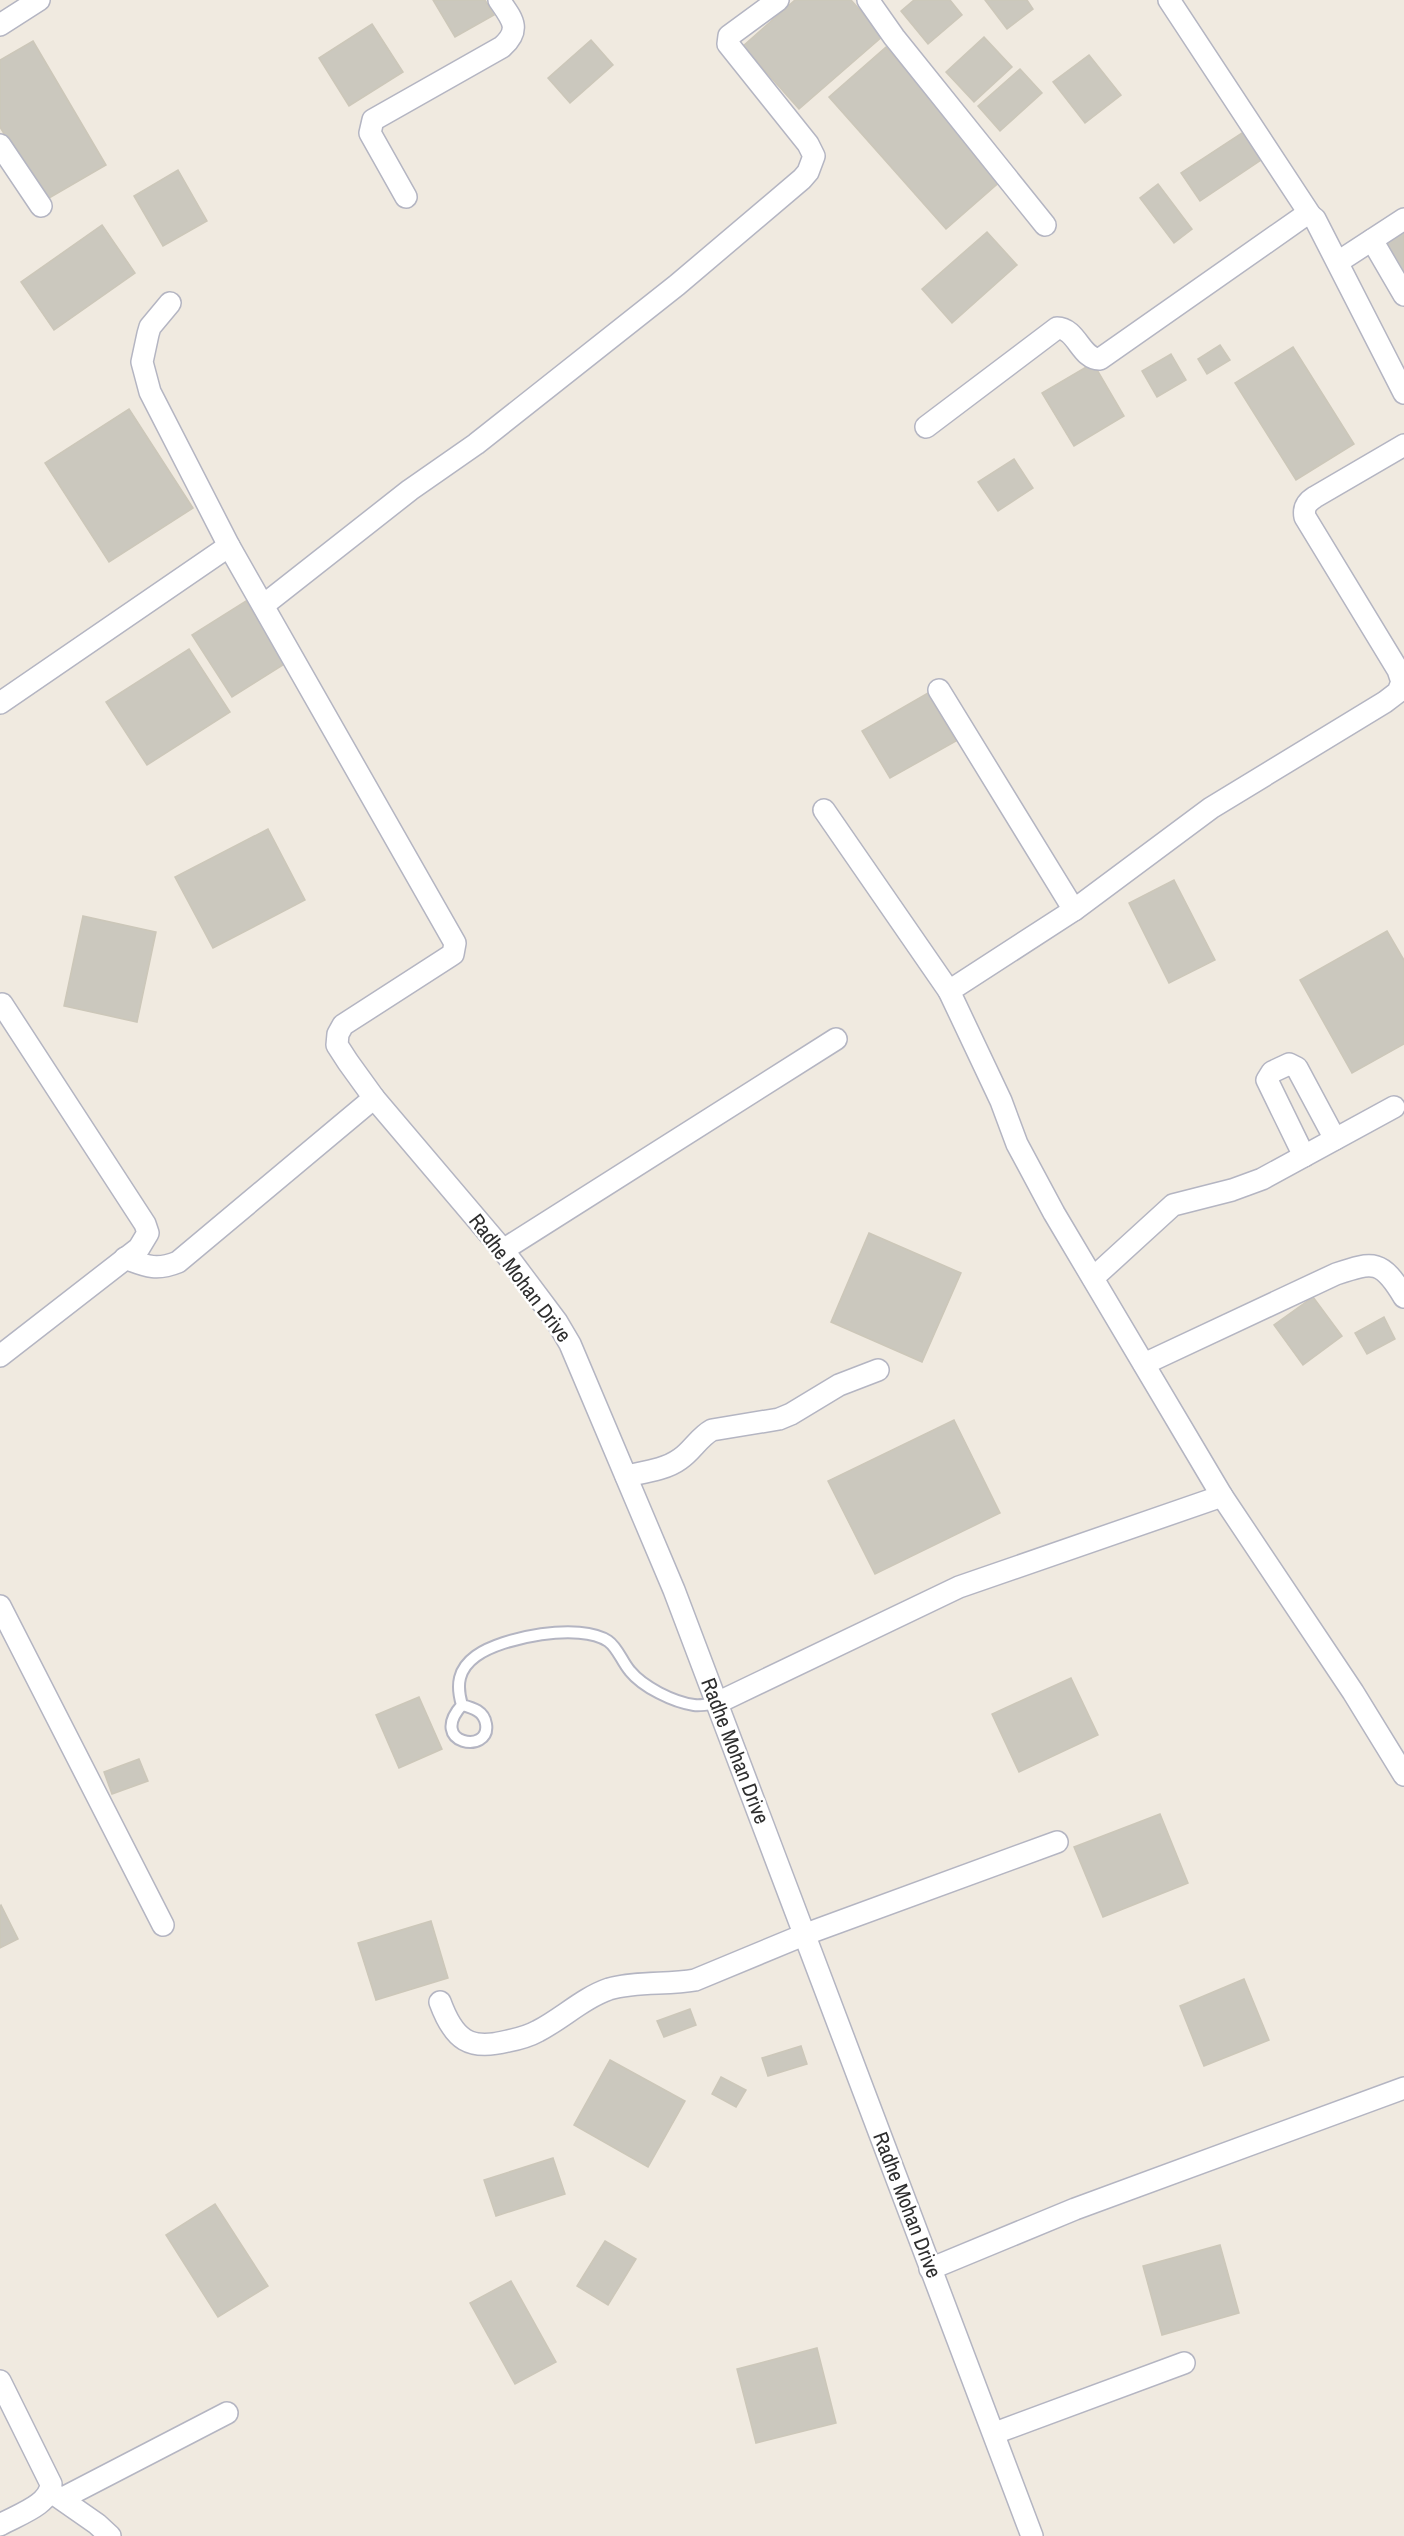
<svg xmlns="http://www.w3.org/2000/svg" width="1404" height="2536" font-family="'Archivo Narrow',sans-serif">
<rect width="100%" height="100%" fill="#f0eae0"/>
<g fill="#cbc8be" stroke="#ccc7b9" stroke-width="1.5">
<polygon points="433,0 485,0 494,15 455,37"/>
<polygon points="795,0 851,0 883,36 799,109 743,46"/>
<polygon points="914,0 950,0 962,15 928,44 901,11"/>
<polygon points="985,0 1027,0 1033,9 1007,29"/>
<polygon points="372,24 403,72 349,106 319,58"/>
<polygon points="984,37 1012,67 974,102 946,72"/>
<polygon points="591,40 613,65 570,103 548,78"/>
<polygon points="33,41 106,165 44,201 0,127 0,60"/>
<polygon points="886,47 1002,180 946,229 829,97"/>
<polygon points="1089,55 1121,95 1085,123 1053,82"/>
<polygon points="1020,69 1042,93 1000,131 978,106"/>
<polygon points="1245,131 1264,158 1200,201 1181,173"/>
<polygon points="178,170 207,221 163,246 134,196"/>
<polygon points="1158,184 1192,229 1174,243 1140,198"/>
<polygon points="1404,224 1404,273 1381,239"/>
<polygon points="102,225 135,273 54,330 21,282"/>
<polygon points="987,232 1017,265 952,323 922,289"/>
<polygon points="1220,345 1230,360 1207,374 1198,359"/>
<polygon points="1293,347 1354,444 1296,480 1235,383"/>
<polygon points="1171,354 1186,380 1157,397 1142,371"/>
<polygon points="1093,363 1124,416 1074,446 1042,393"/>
<polygon points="129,409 193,508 109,562 45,463"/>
<polygon points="1014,459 1033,488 998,511 978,482"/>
<polygon points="246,601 286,663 232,697 192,635"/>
<polygon points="189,649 230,712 147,765 106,702"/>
<polygon points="928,693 956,741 890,778 862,731"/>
<polygon points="268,829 305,900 213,948 175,877"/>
<polygon points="1174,880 1215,960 1169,983 1129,903"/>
<polygon points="83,916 156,932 137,1022 64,1006"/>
<polygon points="1387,931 1404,960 1404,1044 1352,1073 1300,980"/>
<polygon points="869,1233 961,1273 922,1362 831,1322"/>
<polygon points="1313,1297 1342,1336 1303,1365 1274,1325"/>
<polygon points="1384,1317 1395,1339 1367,1354 1355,1333"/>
<polygon points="954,1420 1000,1513 875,1574 828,1481"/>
<polygon points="1071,1678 1098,1735 1019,1772 992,1714"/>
<polygon points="419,1697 442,1749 399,1768 376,1715"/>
<polygon points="139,1759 148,1781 112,1794 104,1772"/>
<polygon points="1160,1814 1188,1883 1103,1917 1074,1847"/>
<polygon points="1,1905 18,1939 0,1948 0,1906"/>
<polygon points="431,1921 448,1978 376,2000 358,1943"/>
<polygon points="1244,1979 1269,2040 1204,2066 1180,2006"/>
<polygon points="690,2009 696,2025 664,2037 657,2021"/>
<polygon points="801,2046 807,2064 768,2076 762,2058"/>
<polygon points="610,2060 685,2101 648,2167 574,2125"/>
<polygon points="721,2077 746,2090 736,2107 712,2094"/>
<polygon points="553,2158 565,2194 496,2216 484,2180"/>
<polygon points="215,2204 268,2286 218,2317 166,2235"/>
<polygon points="605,2241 636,2259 608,2305 577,2286"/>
<polygon points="1220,2245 1239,2313 1162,2335 1143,2266"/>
<polygon points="511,2281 556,2362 515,2384 470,2303"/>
<polygon points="817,2348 836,2423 756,2443 737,2369"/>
</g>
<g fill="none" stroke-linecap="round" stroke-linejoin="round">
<g stroke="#b4b5c2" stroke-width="14">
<path id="service" d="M462,1705c11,3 22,6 24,19 5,31 -59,20 -24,-19 -6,-20 -4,-36 14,-49 26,-19 104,-34 132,-15 10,7 14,21 22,30 13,16 43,31 64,34 7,1 16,-1 23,-2"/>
</g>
<g stroke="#b4b5c2" stroke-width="24">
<g id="minor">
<polyline points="868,0 894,37 1045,225"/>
<polyline points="1169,0 1311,216"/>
<polyline points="0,25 39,0"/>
<polyline points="0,145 41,206"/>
<path d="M406,197l-36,-64 3,-13 129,-73c20,-18 10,-28 -3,-47"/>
<polyline points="1372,240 1404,295"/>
<polyline points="1338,262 1404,219"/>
<polyline points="170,303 150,327 148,334 142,362 150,392 229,546 455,943 453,954 450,956 343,1025 338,1034 337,1045 348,1062 374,1098 503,1250 557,1322 570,1344 674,1590 1032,2536"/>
<path d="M926,427l131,-99c20,0 24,32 43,31l204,-143h7l4,3 89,174"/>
<path d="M1404,445l-89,52c-8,5 -12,10 -10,20l93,153 4,12 -4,10 -13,10 -174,106 -137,102 -125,81 52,110 16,43 37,69 168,283 131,196 51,83"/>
<polyline points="265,604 410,490 476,444 677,285 802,179 808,172 814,156 808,144 728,44 729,36 778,0"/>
<polyline points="939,690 1074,910"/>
<polyline points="0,703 229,546"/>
<polyline points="824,810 949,991"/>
<polyline points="1304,1156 1267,1080 1272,1072 1289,1064 1297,1068 1335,1139"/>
<polyline points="503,1250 836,1039"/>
<path d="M125,1258c21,8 31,13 53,4l196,-164"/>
<polyline points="1093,1278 1173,1205 1232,1190 1262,1179 1394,1107"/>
<polyline points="0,1356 139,1248 148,1233 145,1224 2,1004"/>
<path d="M1144,1364l192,-90c38,-13 46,-14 68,23"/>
<path d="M626,1476c18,-4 39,-6 54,-17 12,-8 19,-22 32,-29l67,-11 12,-5 48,-29 39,-15"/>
<polyline points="0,1606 163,1925"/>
<polyline points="717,1703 959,1587 1222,1496"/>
<path d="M440,2002c14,38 29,49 68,39 10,-2 21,-5 30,-10 25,-13 45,-33 71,-42 28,-8 58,-4 86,-9l111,-46 251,-92"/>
<polyline points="930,2269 1075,2209 1404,2088"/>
<path d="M0,2381l51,103c-1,21 -34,31 -51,41"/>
<polyline points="995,2433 1184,2363"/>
<polyline points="54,2494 97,2524 110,2536"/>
<polyline points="63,2498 227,2413"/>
</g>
</g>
<use href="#service" stroke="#fff" stroke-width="10"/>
<use href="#minor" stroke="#fff" stroke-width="21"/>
</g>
<g text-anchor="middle" stroke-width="5" stroke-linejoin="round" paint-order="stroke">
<g font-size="21" fill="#2e2e2e" stroke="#fff">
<text transform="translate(520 1278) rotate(53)" y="7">Radhe Mohan Drive</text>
<text transform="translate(735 1751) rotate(69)" y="7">Radhe Mohan Drive</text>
<text transform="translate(907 2205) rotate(69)" y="7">Radhe Mohan Drive</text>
</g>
</g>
</svg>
